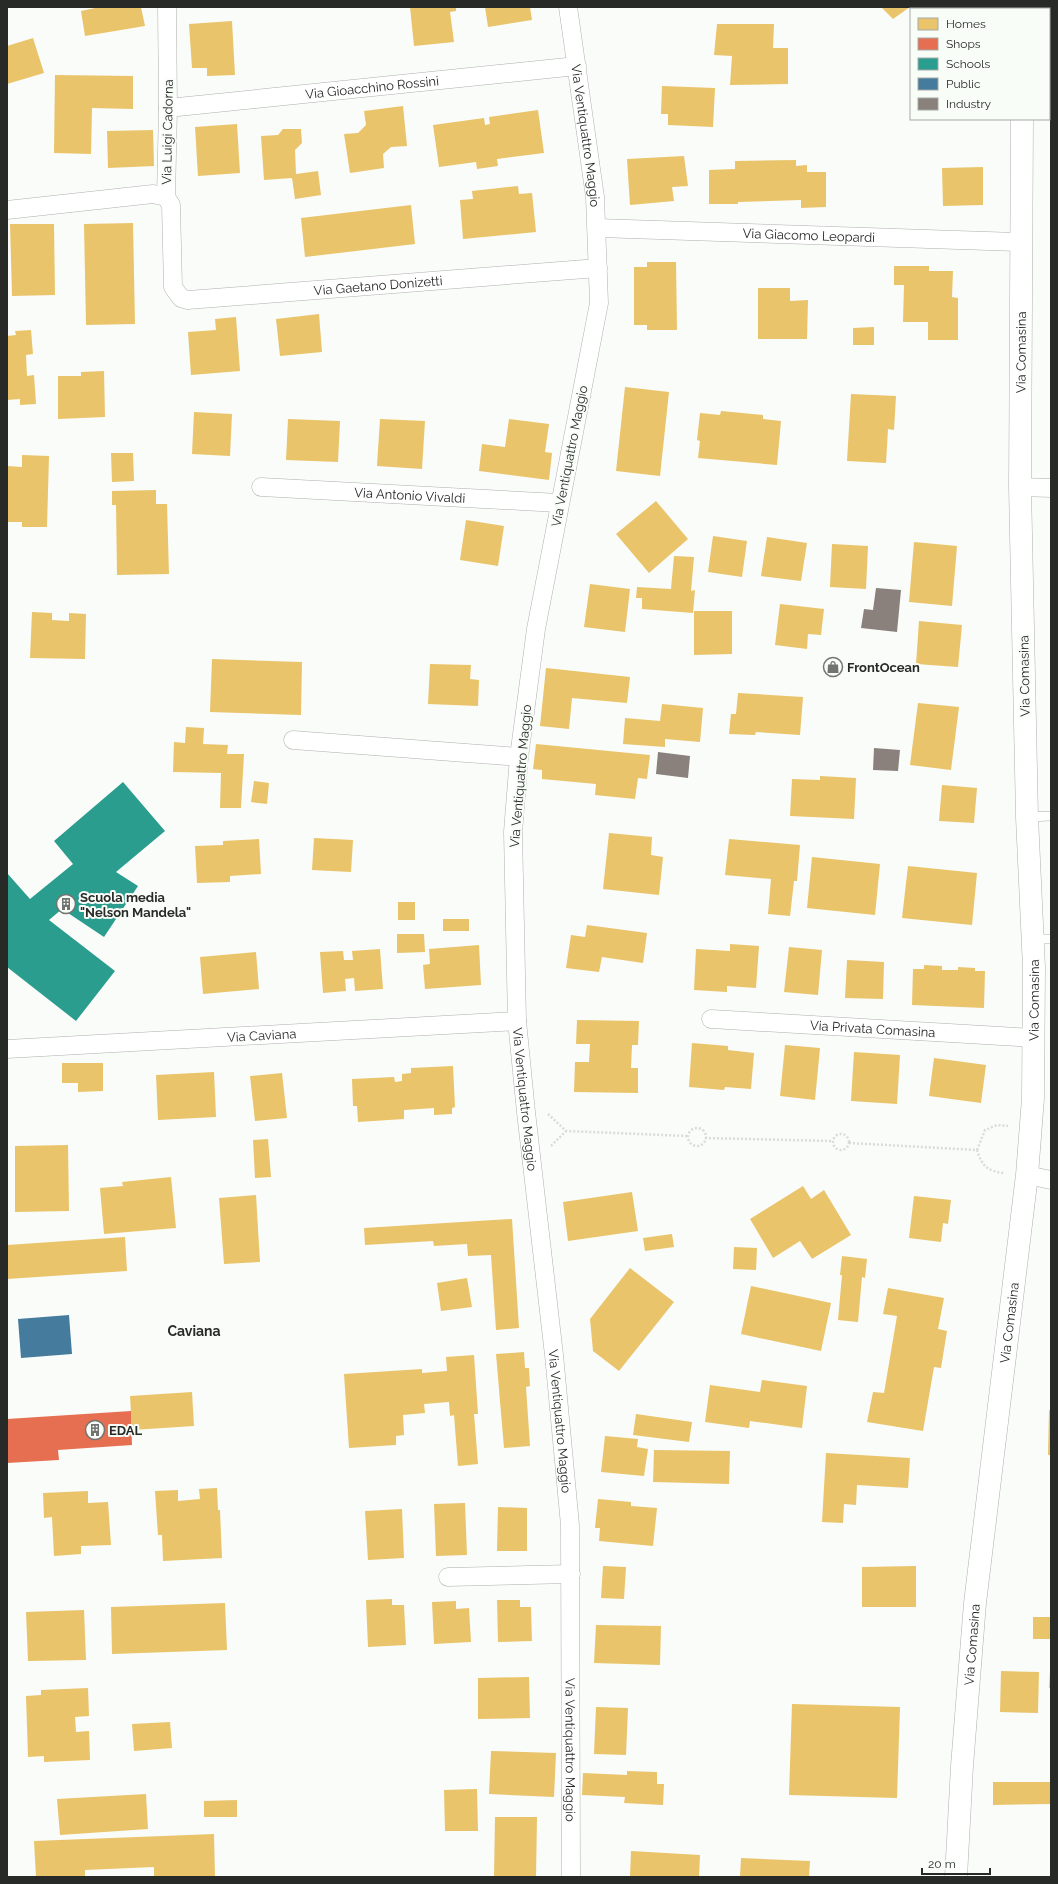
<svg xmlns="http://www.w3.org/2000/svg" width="1058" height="1884" font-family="Raleway,sans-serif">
<rect width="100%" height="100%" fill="#fafcf9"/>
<g fill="#e9c46a">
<polygon points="100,7 141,7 145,26 85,36 81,11"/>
<polygon points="410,7 456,7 456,11 450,12 454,42 414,46"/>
<polygon points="485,7 530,7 532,20 488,27"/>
<polygon points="881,7 910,7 893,19"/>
<polygon points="912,7 953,7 951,9 914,9"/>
<polygon points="232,21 235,75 207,76 207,68 192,68 189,24"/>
<polygon points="717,24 774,24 773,48 788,48 788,84 730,85 732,56 714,55"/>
<polygon points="33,38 44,73 7,84 7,46"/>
<polygon points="55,75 133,76 133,109 92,108 91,154 54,153"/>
<polygon points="662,86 715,88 713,127 668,125 668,114 661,114"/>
<polygon points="403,106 407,146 391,147 383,154 384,168 350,173 344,134 358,133 366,125 364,111"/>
<polygon points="538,110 544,153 497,159 498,166 477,169 476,162 439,167 433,125 484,118 485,125 490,124 489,117"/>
<polygon points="237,124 240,173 198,176 195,127"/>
<polygon points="283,129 301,129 302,143 295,150 296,174 318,171 321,195 295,199 292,178 264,180 261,136 278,135"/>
<polygon points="153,130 154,166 108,168 107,131"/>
<polygon points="684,156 688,186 672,187 674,201 630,205 627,159"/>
<polygon points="796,160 796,166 807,165 807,172 826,172 826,207 801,208 801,200 738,202 738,204 709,204 709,170 735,169 735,161"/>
<polygon points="983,167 983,205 943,206 942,168"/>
<polygon points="518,186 519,194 532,193 536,232 463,239 460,200 473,199 472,191"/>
<polygon points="411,205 415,244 305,257 301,218"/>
<polygon points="133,223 135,324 86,325 84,224"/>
<polygon points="10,224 54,224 55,295 12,296"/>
<polygon points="647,262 676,262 677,330 647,330 647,325 634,325 634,267 647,267"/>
<polygon points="894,266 929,266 929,271 953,271 952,297 958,298 958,340 928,340 928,322 903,322 904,285 894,285"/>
<polygon points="758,288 790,288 790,301 808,300 807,339 758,339"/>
<polygon points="319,314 322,352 280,356 276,319"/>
<polygon points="236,317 240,371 191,375 188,332 216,330 215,319"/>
<polygon points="874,327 874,345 853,345 853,328"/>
<polygon points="31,330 33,354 26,355 27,376 34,375 36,404 20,405 20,399 7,400 7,336 16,335 15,331"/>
<polygon points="104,371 105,417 58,419 58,376 81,376 81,372"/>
<polygon points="625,387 669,392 660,476 616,471"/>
<polygon points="851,394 896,396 894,430 888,429 886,463 847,461"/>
<polygon points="721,411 763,415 763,419 781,421 777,465 698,458 700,441 697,440 700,413 720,415"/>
<polygon points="194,412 232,414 230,456 192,454"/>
<polygon points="288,419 340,421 338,462 286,460"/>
<polygon points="380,419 425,421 422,469 377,466"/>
<polygon points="509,419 549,424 545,452 552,453 549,480 479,471 482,444 505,447"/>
<polygon points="111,453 133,453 134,481 112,482"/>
<polygon points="22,455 49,456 47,527 22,527 22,522 7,522 7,466 22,467"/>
<polygon points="156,490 156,504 167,504 169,574 117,575 116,505 112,505 112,491"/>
<polygon points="656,501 688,539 649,573 616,534"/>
<polygon points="466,520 504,526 498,566 460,560"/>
<polygon points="713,536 747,541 742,577 708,572"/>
<polygon points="767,537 807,543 801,581 761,576"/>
<polygon points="914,542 957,546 952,606 909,602"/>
<polygon points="832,544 868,546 866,589 830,587"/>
<polygon points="674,556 694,557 691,591 695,590 693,613 642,609 642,598 636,598 637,587 671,589"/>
<polygon points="590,584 630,589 625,632 584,627"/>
<polygon points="780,604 824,609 821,635 808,634 807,649 775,645"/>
<polygon points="694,611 732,611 732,654 694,655"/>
<polygon points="32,612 52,613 52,620 69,621 69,613 86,614 85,659 30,658"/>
<polygon points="919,621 962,625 958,667 916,664"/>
<polygon points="212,659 302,662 301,715 210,712"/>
<polygon points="430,664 471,665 470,679 479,680 478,706 428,704"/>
<polygon points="546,668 630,677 627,703 572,698 569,729 540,726"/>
<polygon points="738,693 803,697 800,735 756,732 755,735 729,734 731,714 736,714"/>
<polygon points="918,703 959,707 951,770 910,765"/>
<polygon points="662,704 703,708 700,742 665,739 665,747 623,744 625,718 660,721"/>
<polygon points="186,727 204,728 203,744 228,745 227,754 244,754 241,808 220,808 221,773 173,772 174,742 185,743"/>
<polygon points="536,744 650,755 647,779 638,778 635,799 595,795 596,784 542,779 542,770 533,769"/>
<polygon points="820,776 856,778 854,819 790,816 792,779 820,780"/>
<polygon points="254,781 269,783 267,804 251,802"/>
<polygon points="942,785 977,788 974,823 939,821"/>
<polygon points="609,833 652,837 651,855 663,857 659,895 603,889"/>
<polygon points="314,838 353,840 351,872 312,870"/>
<polygon points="259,839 261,874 230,876 230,882 197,883 195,846 223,845 223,841"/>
<polygon points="729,839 800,845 797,881 794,881 790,916 768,914 771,879 725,875"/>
<polygon points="812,857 880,864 875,915 807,908"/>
<polygon points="908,866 977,873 972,925 902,918"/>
<rect x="398" y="902" width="17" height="18"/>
<rect x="443" y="919" width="26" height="12"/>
<polygon points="587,925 647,933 643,963 602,957 599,972 566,968 571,935 585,937"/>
<polygon points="397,934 424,934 425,952 397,953"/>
<polygon points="730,944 759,946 756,988 727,986 727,992 694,990 696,949 730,951"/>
<polygon points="479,945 481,985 425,989 423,965 430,964 429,949"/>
<polygon points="789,947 822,950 818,995 784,992"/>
<polygon points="380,949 383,989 355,991 354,978 345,979 346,991 323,993 320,952 343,951 344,960 353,960 352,951"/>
<polygon points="256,952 259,989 203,994 200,957"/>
<polygon points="847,960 884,962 883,999 845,998"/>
<polygon points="924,965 942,966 942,970 958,970 958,967 975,968 975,971 985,971 984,1008 912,1005 913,969 924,969"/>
<polygon points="577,1020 639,1021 638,1045 632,1045 631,1068 638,1068 638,1093 574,1092 575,1062 589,1062 590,1044 576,1044"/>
<polygon points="692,1043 728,1046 728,1050 754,1053 751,1089 725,1087 724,1090 689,1087"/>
<polygon points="785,1045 820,1048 815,1100 780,1096"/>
<polygon points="854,1052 900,1055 897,1104 851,1101"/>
<polygon points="934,1058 986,1065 981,1103 929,1096"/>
<polygon points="62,1063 103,1063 103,1091 78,1092 78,1083 62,1083"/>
<polygon points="453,1066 455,1107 452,1108 452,1114 434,1115 434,1108 404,1110 404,1119 358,1122 357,1106 353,1106 352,1079 394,1077 395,1082 402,1081 402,1074 411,1073 411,1068"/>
<polygon points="214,1072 216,1117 158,1120 156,1075"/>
<polygon points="282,1073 287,1118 255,1121 250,1076"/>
<polygon points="268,1139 271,1177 255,1178 253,1140"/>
<polygon points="68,1145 69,1211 15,1212 15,1146"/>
<polygon points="171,1177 176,1228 104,1234 100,1188 123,1186 122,1182"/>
<polygon points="803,1186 811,1199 824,1190 851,1235 812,1259 800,1241 773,1258 750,1219"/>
<polygon points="632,1192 638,1231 568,1241 563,1202"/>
<polygon points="256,1195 260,1262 224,1264 219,1198"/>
<polygon points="914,1196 951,1200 948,1224 943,1223 941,1242 909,1238"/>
<polygon points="512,1219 519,1328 496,1330 491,1255 468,1256 467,1244 434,1246 433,1241 365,1245 364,1228"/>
<polygon points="672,1234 674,1247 645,1251 643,1238"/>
<polygon points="125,1237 127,1271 7,1279 7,1245"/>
<polygon points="734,1247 757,1248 756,1270 733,1269"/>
<polygon points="842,1256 867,1259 865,1278 862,1277 858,1322 838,1320 842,1275 840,1275"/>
<polygon points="630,1268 674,1302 619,1371 593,1351 590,1319"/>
<polygon points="467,1278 472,1307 441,1311 437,1283"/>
<polygon points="751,1286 831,1303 821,1351 741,1334"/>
<polygon points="888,1288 944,1298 938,1329 947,1331 941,1368 934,1367 923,1431 867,1422 873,1392 884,1393 897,1316 883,1314"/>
<polygon points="524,1352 525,1368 529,1368 530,1386 526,1387 530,1446 504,1448 496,1354"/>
<polygon points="474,1355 478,1414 474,1414 478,1464 458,1466 454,1415 450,1416 449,1402 424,1404 425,1413 403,1415 404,1435 396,1436 396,1445 349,1448 344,1374 422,1369 422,1373 447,1371 446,1357"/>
<polygon points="762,1380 807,1386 802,1428 750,1421 749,1428 705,1422 710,1385 760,1392"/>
<polygon points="192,1392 194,1426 132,1430 130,1396"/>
<polygon points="1049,1410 1051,1410 1051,1455 1048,1455"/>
<polygon points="636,1414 692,1422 689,1442 633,1435"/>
<polygon points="605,1436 638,1439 637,1447 648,1449 644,1476 601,1472"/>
<polygon points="654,1450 730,1451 729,1484 653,1482"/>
<polygon points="826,1453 910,1458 908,1488 857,1485 856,1505 844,1504 843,1523 822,1522"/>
<polygon points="217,1488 218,1510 220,1510 222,1558 163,1561 162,1535 158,1535 155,1491 178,1490 178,1501 200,1499 199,1489"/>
<polygon points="88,1491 88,1503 108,1502 111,1545 81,1546 81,1554 54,1556 52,1517 44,1518 43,1493"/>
<polygon points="598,1499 631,1502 631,1506 657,1508 653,1546 599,1541 600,1528 595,1528"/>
<polygon points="465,1503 467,1555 436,1556 434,1504"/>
<polygon points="498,1507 527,1508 527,1551 497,1551"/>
<polygon points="402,1509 404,1558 368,1560 365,1511"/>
<polygon points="603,1566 626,1567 624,1599 601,1598"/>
<polygon points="916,1566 916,1607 862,1607 862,1567"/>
<polygon points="392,1599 392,1605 404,1605 406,1645 368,1647 366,1600"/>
<polygon points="497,1600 520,1600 520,1607 531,1607 532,1641 498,1642"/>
<polygon points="456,1601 456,1609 469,1608 471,1642 434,1644 432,1602"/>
<polygon points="225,1603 227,1650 112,1654 111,1607"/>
<polygon points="84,1610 86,1660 28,1661 26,1612"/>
<rect x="1033" y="1617" width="18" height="22"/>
<polygon points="596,1625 661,1626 660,1665 594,1663"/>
<polygon points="1001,1671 1039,1672 1038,1713 1000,1712"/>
<polygon points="1050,1671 1051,1671 1051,1688 1049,1688"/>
<polygon points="529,1677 530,1718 478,1719 478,1678"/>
<polygon points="88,1688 89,1716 75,1717 76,1732 89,1731 90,1760 44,1762 44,1756 28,1757 26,1696 41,1695 41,1690"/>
<polygon points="792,1704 900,1707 897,1798 789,1795"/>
<polygon points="596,1707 628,1708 626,1755 594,1754"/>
<polygon points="170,1722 172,1748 134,1751 132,1724"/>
<polygon points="491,1751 556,1753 554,1797 489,1794"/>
<polygon points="627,1771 657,1772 657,1784 664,1784 663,1805 624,1803 625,1797 582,1795 583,1773 627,1775"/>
<polygon points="993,1782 1051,1782 1051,1804 993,1805"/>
<polygon points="477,1789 478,1831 445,1831 444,1790"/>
<polygon points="146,1794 148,1829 60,1835 57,1799"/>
<polygon points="237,1800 237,1817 204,1817 204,1801"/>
<polygon points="495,1817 537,1817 536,1877 494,1877"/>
<polygon points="214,1834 215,1877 154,1877 154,1867 85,1870 85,1877 36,1877 34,1841"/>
<polygon points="631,1851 700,1855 699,1877 630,1877"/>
<polygon points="741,1858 810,1861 809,1877 740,1877"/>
</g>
<polygon fill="#e76f51" points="131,1411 132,1445 58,1450 59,1460 7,1463 7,1419"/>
<polygon fill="#2a9d8f" points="123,782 165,831 116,872 138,886 104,937 62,909 49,920 115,971 76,1021 7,967 7,873 30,899 73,864 54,841"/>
<polygon fill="#457b9d" points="69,1315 72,1354 21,1358 18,1319"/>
<g fill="#8a817c">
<polygon points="876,588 901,590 897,632 861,628 864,609 873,610"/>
<polygon points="874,748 900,750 898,771 873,770"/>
<polygon points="658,752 690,756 688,778 656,774"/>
</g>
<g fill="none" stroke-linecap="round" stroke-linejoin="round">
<g stroke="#aeb0ae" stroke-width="10">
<g id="lane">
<polyline points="1027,817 1051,816"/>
<polyline points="1033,939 1051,939"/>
</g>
</g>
<g stroke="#aeb0ae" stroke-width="19">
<g id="street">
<path id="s1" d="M167,7l1,101 -2,89 5,8 2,82 8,11 7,2 410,-32"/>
<path id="s2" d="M568,7l27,190 4,106 -63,326 -17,128 -6,75 4,189 9,91 28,243 16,170 1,352"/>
<path id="s3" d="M168,108l409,-42"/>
<polyline points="7,210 153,194 166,197"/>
<path id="s4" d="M598,228l422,14"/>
<path id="s5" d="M261,487l298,16"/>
<polyline points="1020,487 1051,488"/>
<polyline points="293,740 519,757"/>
<path id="s6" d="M711,1019l323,19"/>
<path id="s7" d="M7,1049l510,-28"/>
<polyline points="1027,1175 1051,1180"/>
<polyline points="448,1577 571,1574"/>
</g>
</g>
<g stroke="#aeb0ae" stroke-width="23">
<g id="secondary">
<polyline points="1023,7 1023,9"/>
<path id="s8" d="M956,1877l6,-111 13,-163 52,-428 6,-77 1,-130 -7,-151 -7,-330 2,-368"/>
</g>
</g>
<g stroke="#dadbda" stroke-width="2.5" stroke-dasharray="2 2" stroke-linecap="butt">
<polyline points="548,1114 566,1131 688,1136"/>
<circle cx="697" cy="1137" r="9"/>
<circle cx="841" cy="1142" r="8"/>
<polyline points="705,1138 832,1141"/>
<path d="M849,1143l128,7c5,16 10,21 27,23"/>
<polyline points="551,1146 566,1131"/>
<polyline points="977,1150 985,1130 997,1125 1008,1126"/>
</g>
<use href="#lane" stroke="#fefffe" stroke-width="9"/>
<use href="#street" stroke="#fefffe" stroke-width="18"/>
<use href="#secondary" stroke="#fefffe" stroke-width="22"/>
</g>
<defs>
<g id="shop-ring" transform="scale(1)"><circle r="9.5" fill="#f9fdf8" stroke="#727471" stroke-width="1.5"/><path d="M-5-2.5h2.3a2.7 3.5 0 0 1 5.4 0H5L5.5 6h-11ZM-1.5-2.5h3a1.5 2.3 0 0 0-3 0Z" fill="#727471"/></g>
<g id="building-ring" transform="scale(1)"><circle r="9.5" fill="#f9fdf8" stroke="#727471" stroke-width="1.5"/><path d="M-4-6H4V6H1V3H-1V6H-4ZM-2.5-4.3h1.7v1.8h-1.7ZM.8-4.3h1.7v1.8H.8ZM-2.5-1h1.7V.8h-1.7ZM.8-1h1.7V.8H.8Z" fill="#727471"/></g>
</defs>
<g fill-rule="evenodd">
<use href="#shop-ring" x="833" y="667"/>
<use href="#building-ring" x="66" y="904"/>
<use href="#building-ring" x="95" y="1430"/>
</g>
<g text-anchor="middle" stroke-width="4" stroke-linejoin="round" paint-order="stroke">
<g font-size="13" fill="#282a28" stroke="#f9fdf8">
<text dy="5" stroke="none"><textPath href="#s3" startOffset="205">Via Gioacchino Rossini</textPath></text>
<text transform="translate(167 132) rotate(-89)" y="5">Via Luigi Cadorna</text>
<text dy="5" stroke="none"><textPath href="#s2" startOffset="130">Via Ventiquattro Maggio</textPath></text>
<text dy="5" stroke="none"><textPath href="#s4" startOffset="211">Via Giacomo Leopardi</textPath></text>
<text dy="5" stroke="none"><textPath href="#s1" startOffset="493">Via Gaetano Donizetti</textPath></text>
<text dy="5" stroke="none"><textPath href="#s8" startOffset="1529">Via Comasina</textPath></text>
<text transform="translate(569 456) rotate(-79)" y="5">Via Ventiquattro Maggio</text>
<text dy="5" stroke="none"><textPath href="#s5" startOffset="149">Via Antonio Vivaldi</textPath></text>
<text transform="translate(1024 676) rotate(-91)" y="5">Via Comasina</text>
<text transform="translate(520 776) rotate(-85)" y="5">Via Ventiquattro Maggio</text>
<text dy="5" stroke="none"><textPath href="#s8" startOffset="881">Via Comasina</textPath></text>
<text dy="5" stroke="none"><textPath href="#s6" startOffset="162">Via Privata Comasina</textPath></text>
<text dy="5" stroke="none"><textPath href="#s7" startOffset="255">Via Caviana</textPath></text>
<text dy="5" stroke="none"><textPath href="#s2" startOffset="1102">Via Ventiquattro Maggio</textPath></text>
<text dy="5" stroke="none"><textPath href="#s8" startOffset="557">Via Comasina</textPath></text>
<text dy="5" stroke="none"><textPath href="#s2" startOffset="1426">Via Ventiquattro Maggio</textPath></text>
<text dy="5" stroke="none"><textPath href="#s8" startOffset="233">Via Comasina</textPath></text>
<text dy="5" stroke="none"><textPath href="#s2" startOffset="1755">Via Ventiquattro Maggio</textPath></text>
</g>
<g font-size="13" font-weight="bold" fill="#282a28" stroke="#f9fdf8" text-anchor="start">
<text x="847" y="672">FrontOcean</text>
<text x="80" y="902">Scuola media<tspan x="80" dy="15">"Nelson Mandela"</tspan></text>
<text x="109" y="1435">EDAL</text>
</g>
<g font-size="14" font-weight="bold" fill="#282a28" stroke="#f9fdf8">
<text x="194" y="1336">Caviana</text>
</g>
</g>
<rect width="1058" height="1884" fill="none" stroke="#282a28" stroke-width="16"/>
<rect x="910" y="8" width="140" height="112" fill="#f9fdf8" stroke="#a5a9a5"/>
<rect x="918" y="18" width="20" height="12" fill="#e9c46a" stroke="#a5a9a5"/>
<text x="946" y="28" font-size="12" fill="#282a28">Homes</text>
<rect x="918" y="38" width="20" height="12" fill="#e76f51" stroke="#a5a9a5"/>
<text x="946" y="48" font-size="12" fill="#282a28">Shops</text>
<rect x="918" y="58" width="20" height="12" fill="#2a9d8f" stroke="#a5a9a5"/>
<text x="946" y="68" font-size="12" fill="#282a28">Schools</text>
<rect x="918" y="78" width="20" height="12" fill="#457b9d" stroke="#a5a9a5"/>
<text x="946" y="88" font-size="12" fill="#282a28">Public</text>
<rect x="918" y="98" width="20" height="12" fill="#8a817c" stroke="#a5a9a5"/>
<text x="946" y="108" font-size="12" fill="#282a28">Industry</text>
<path d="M922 1868v6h68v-6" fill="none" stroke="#282a28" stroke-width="2"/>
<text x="928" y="1868" font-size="12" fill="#282a28" stroke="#f9fdf8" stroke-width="3" paint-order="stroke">20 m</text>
</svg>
